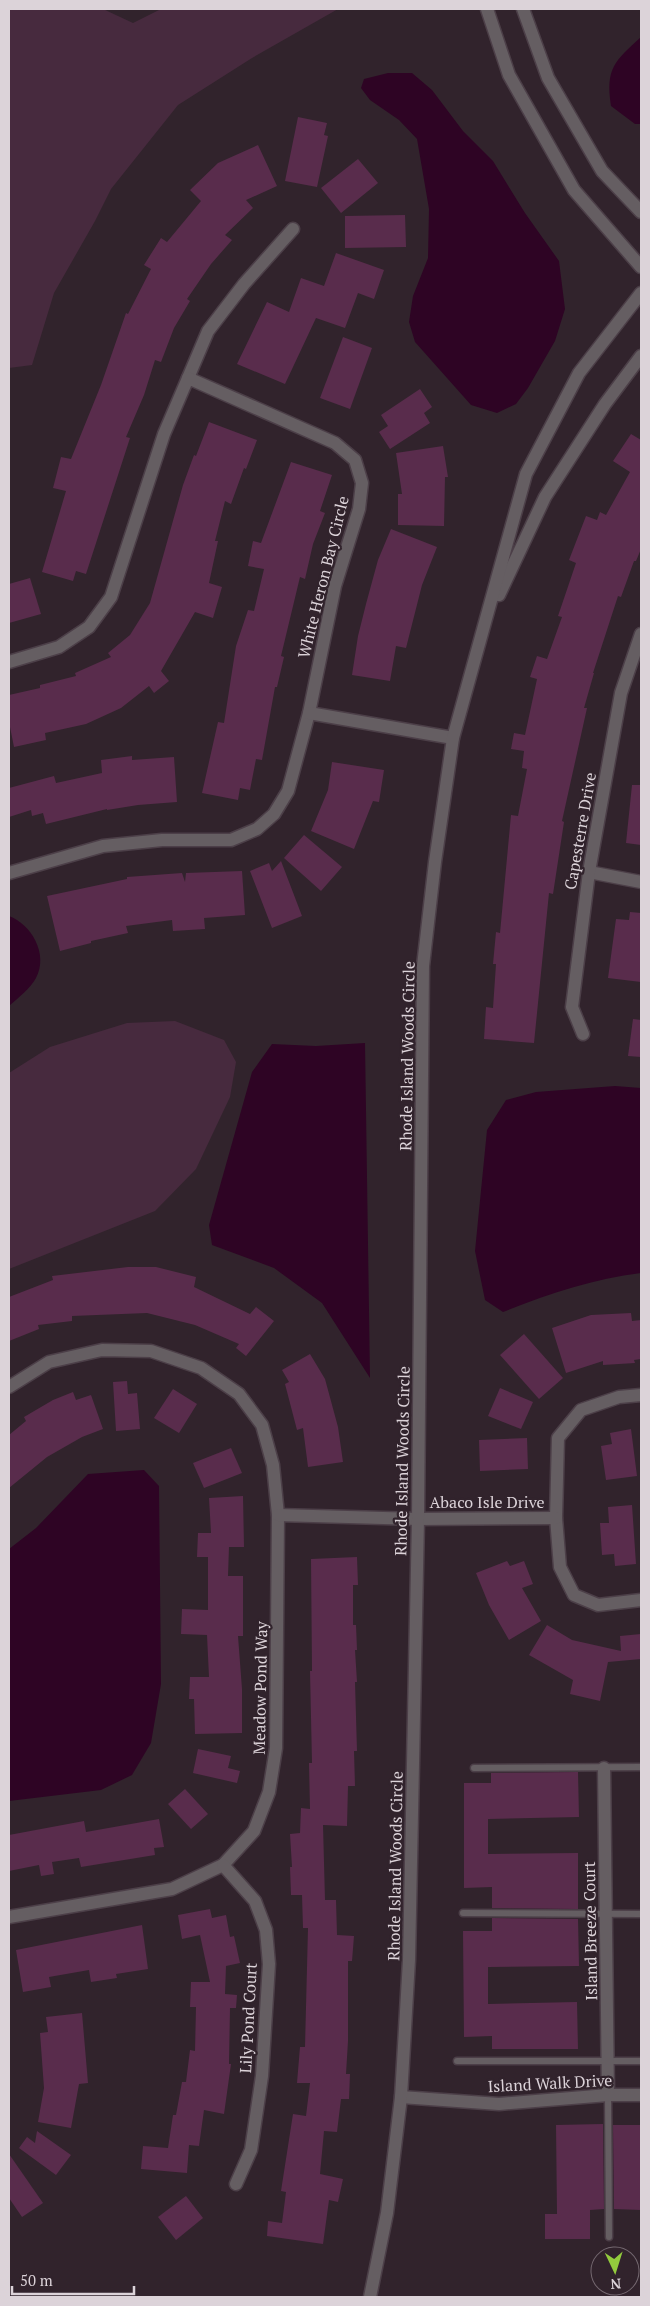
<svg xmlns="http://www.w3.org/2000/svg" width="650" height="2306" font-family="'PT Serif',serif">
<rect width="100%" height="100%" fill="#31232c"/>
<g fill="#472a3e">
<polygon points="9,9 103,9 133,23 161,9 338,9 252,58 178,105 111,189 95,221 54,293 32,365 9,368"/>
<polygon points="175,1021 224,1040 236,1062 230,1097 196,1169 155,1211 9,1269 9,1073 50,1047 127,1023"/>
</g>
<g fill="#2e0424">
<path d="M641,37v87h-6l-24,-18c-6,-38 4,-45 30,-69z"/>
<polygon points="388,73 412,73 432,90 463,131 493,161 525,213 559,261 565,309 555,341 528,388 516,404 497,413 471,405 415,342 409,322 413,296 428,258 429,209 417,139 399,120 370,100 361,88 364,79"/>
<path d="M9,916c22,8 40,38 27,62 -6,11 -17,19 -27,28z"/>
<polygon points="365,1043 370,1378 322,1303 274,1268 212,1245 209,1225 252,1072 272,1044 316,1046"/>
<path d="M615,1086l26,2v185c-48,6 -93,21 -138,39l-18,-12 -10,-49 12,-121 19,-30 30,-8z"/>
<polygon points="144,1470 159,1486 161,1684 151,1743 132,1775 101,1790 9,1801 9,1549 36,1528 88,1474"/>
</g>
<g fill="#592c4c">
<polygon points="298,117 327,123 324,135 328,136 317,187 285,181"/>
<polygon points="258,145 277,186 246,200 253,208 225,235 232,240 211,264 187,299 190,301 174,328 161,362 155,360 144,395 126,437 130,438 86,574 76,571 73,581 42,572 66,491 53,488 61,457 71,459 101,385 126,313 128,314 151,269 144,265 161,238 167,242 201,201 190,190 218,163"/>
<polygon points="358,159 378,183 341,213 321,188"/>
<polygon points="405,215 406,247 345,248 345,216"/>
<polygon points="336,253 384,270 374,299 358,293 345,328 316,318 285,384 237,364 267,302 289,312 301,278 324,286"/>
<polygon points="343,337 372,348 350,409 320,398"/>
<polygon points="420,389 432,407 424,413 430,423 390,449 379,432 388,426 381,415"/>
<polygon points="209,422 257,440 246,469 244,468 231,504 225,501 215,541 218,541 209,583 222,587 213,618 195,612 161,671 169,681 154,693 149,686 121,708 86,724 45,733 46,740 14,747 9,722 9,695 40,688 40,685 76,676 75,673 111,657 108,653 130,635 150,603 183,485 194,455 196,456"/>
<polygon points="631,434 641,440 641,549 636,561 634,561 621,597 618,596 593,673 594,673 584,708 587,708 562,821 564,822 553,894 549,893 534,1043 484,1039 486,1007 493,1008 496,964 493,964 496,932 500,933 511,815 518,816 527,769 522,768 524,751 511,749 514,733 525,735 537,679 530,677 537,656 547,659 562,617 558,616 576,563 569,560 586,516 597,520 600,512 606,515 630,472 613,461"/>
<polygon points="443,446 448,477 445,477 444,526 398,525 398,494 402,494 396,453"/>
<polygon points="291,462 332,475 320,511 325,513 313,544 305,579 300,577 281,656 284,657 277,687 275,687 262,760 256,759 250,790 240,788 238,800 202,793 218,722 224,723 236,646 248,610 254,611 264,569 248,566 253,541 261,543"/>
<polygon points="391,529 437,547 422,585 406,648 396,646 390,681 352,675 358,636 366,604 378,560"/>
<polygon points="30,578 41,614 9,623 9,584"/>
<polygon points="132,756 132,760 174,757 177,802 138,805 107,810 107,809 46,824 43,813 32,816 31,810 9,817 9,788 54,776 56,783 102,773 101,760"/>
<polygon points="332,762 384,770 379,802 373,801 354,849 311,831 328,790"/>
<polygon points="632,785 641,785 641,845 626,843"/>
<polygon points="304,835 342,867 321,891 284,858"/>
<polygon points="281,861 302,916 272,928 250,871 269,863 272,871"/>
<polygon points="242,871 245,915 204,918 205,929 173,931 172,920 126,926 128,933 91,941 91,943 60,951 47,896 127,879 127,877 182,873 185,882 186,873"/>
<polygon points="630,912 641,913 641,982 608,978 616,919 629,920"/>
<polygon points="633,1019 641,1020 641,1057 628,1056"/>
<polygon points="128,1267 156,1267 196,1277 194,1287 250,1314 256,1307 274,1321 246,1356 236,1348 239,1344 195,1325 147,1313 72,1316 72,1321 38,1325 39,1329 9,1341 9,1297 53,1280 52,1276"/>
<polygon points="631,1313 632,1321 641,1320 641,1359 634,1360 635,1363 603,1365 603,1361 566,1373 552,1328 591,1315"/>
<polygon points="524,1334 563,1378 539,1399 500,1355"/>
<polygon points="310,1354 325,1379 338,1427 343,1462 308,1467 303,1428 297,1430 285,1384 289,1382 282,1370"/>
<polygon points="127,1381 128,1394 137,1393 140,1429 116,1431 113,1382"/>
<polygon points="500,1388 533,1402 521,1429 488,1416"/>
<polygon points="173,1389 197,1404 179,1433 154,1418"/>
<polygon points="73,1392 76,1400 91,1395 103,1429 82,1437 47,1457 9,1488 9,1435 26,1421 24,1417 53,1400"/>
<polygon points="631,1429 637,1476 606,1480 601,1446 612,1444 610,1433"/>
<polygon points="527,1438 528,1469 480,1471 479,1440"/>
<polygon points="231,1448 242,1473 204,1488 193,1463"/>
<polygon points="243,1496 244,1547 229,1547 228,1576 243,1576 243,1636 238,1636 242,1689 242,1733 195,1734 194,1699 189,1699 190,1677 209,1677 207,1635 181,1634 182,1609 208,1610 208,1557 197,1557 198,1533 211,1533 209,1498"/>
<polygon points="632,1505 636,1564 615,1566 614,1554 602,1555 600,1523 609,1523 608,1507"/>
<polygon points="357,1557 358,1585 353,1585 353,1625 356,1625 357,1650 355,1650 357,1682 355,1682 357,1751 354,1751 355,1786 348,1786 347,1826 323,1825 325,1900 336,1900 337,1935 354,1936 352,1961 348,1961 348,2041 346,2074 350,2074 349,2099 341,2099 337,2132 324,2131 320,2174 343,2179 338,2202 329,2200 323,2244 267,2236 268,2221 282,2223 286,2192 281,2191 293,2114 306,2116 310,2083 297,2083 300,2047 305,2047 308,1928 303,1928 302,1895 291,1895 290,1867 292,1867 290,1834 300,1833 301,1808 310,1809 309,1763 312,1763 310,1671 312,1671 311,1559"/>
<polygon points="507,1561 510,1566 524,1561 533,1584 522,1588 541,1621 509,1640 489,1605 476,1573"/>
<polygon points="547,1625 572,1640 621,1651 620,1636 641,1634 641,1659 608,1662 600,1701 570,1694 573,1680 529,1655"/>
<polygon points="198,1749 231,1756 228,1768 240,1771 237,1783 193,1773"/>
<polygon points="578,1772 579,1817 488,1819 488,1854 578,1853 578,1909 492,1908 492,1887 464,1888 464,1783 491,1783 491,1773"/>
<polygon points="185,1789 208,1814 191,1829 168,1804"/>
<polygon points="159,1819 164,1847 154,1848 155,1855 81,1867 79,1858 52,1862 54,1874 41,1876 39,1865 9,1871 9,1835 84,1821 86,1832"/>
<polygon points="210,1909 212,1918 226,1915 230,1937 234,1936 240,1963 226,1966 225,1994 237,1995 236,2008 230,2008 229,2064 231,2064 224,2114 204,2110 199,2146 189,2145 187,2173 141,2169 143,2146 168,2148 173,2115 176,2115 182,2082 186,2082 190,2050 195,2051 196,2007 190,2007 191,1982 210,1982 200,1935 182,1939 178,1915"/>
<polygon points="492,1918 578,1919 579,1966 488,1967 488,2004 577,2002 578,2049 492,2049 492,2036 464,2037 463,1931 492,1931"/>
<polygon points="142,1925 148,1969 116,1974 117,1978 91,1982 89,1970 49,1977 51,1987 23,1992 16,1950"/>
<polygon points="82,2013 88,2083 79,2084 71,2128 38,2122 44,2088 40,2033 48,2032 46,2017"/>
<polygon points="603,2124 604,2209 590,2210 590,2239 545,2239 545,2214 557,2214 556,2125"/>
<polygon points="613,2125 641,2125 641,2210 614,2209"/>
<polygon points="37,2131 71,2155 56,2175 19,2148 27,2137 35,2143"/>
<polygon points="9,2154 43,2203 22,2217 9,2198"/>
<polygon points="186,2196 203,2218 176,2240 158,2217"/>
</g>
<g fill="none" stroke-linecap="round" stroke-linejoin="round">
<g stroke="#4c3f48" stroke-width="9">
<g id="service">
<polyline points="474,1768 641,1767"/>
<polyline points="463,1913 641,1914"/>
<polyline points="457,2061 641,2061"/>
<polyline points="608,2095 609,2237"/>
</g>
</g>
<g stroke="#4c3f48" stroke-width="15">
<g id="minor">
<polyline points="188,378 208,331 244,284 293,229"/>
<polyline points="9,662 59,647 89,627 111,597 164,434 188,378 335,443 355,460 362,483 359,509 335,586 309,713 288,791 274,814 257,829 231,840 162,840 103,846 9,873"/>
<polyline points="309,713 453,738"/>
<polyline points="589,872 641,882"/>
<polyline points="583,1034 572,1007 589,872 621,693 641,634"/>
<polyline points="9,1387 49,1362 102,1350 151,1351 201,1368 239,1394 262,1425 273,1465 278,1515 276,1748 269,1792 254,1831 223,1865 172,1889 9,1917"/>
<polyline points="641,1395 619,1397 581,1410 558,1438 556,1518 560,1567 574,1595 598,1605 641,1600"/>
<polyline points="278,1515 418,1519 556,1518"/>
<polyline points="604,1768 608,2095"/>
<polyline points="223,1865 255,1901 266,1930 269,1964 262,2076 251,2150 236,2184"/>
<polyline points="401,2097 499,2104 608,2095 641,2095"/>
</g>
</g>
<g stroke="#4c3f48" stroke-width="15">
<g id="tertiary">
<polyline points="487,9 509,75 574,190 641,267"/>
<polyline points="523,9 548,78 602,171 641,212"/>
<polyline points="499,595 545,497 605,404 641,356"/>
<polyline points="370,2297 387,2213 401,2097 409,1960 418,1519 423,966 435,862 453,738 526,474 579,373 641,293"/>
</g>
</g>
<use href="#service" stroke="#655e62" stroke-width="6"/>
<use href="#minor" stroke="#655e62" stroke-width="12"/>
<use href="#tertiary" stroke="#655e62" stroke-width="12"/>
</g>
<g text-anchor="middle" stroke-width="4.5" stroke-linejoin="round" paint-order="stroke">
<g font-size="16" fill="#dcd3d9" stroke="#31232c">
<text transform="translate(323 577) rotate(-76)" y="6">White Heron Bay Circle</text>
<text transform="translate(580 831) rotate(-80)" y="6">Capesterre Drive</text>
<text transform="translate(407 1056) rotate(-89)" y="6">Rhode Island Woods Circle</text>
<text transform="translate(402 1461) rotate(-89)" y="6">Rhode Island Woods Circle</text>
<text x="487" y="1508">Abaco Isle Drive</text>
<text transform="translate(260 1688) rotate(-89)" y="6">Meadow Pond Way</text>
<text transform="translate(395 1866) rotate(-89)" y="6">Rhode Island Woods Circle</text>
<text transform="translate(590 1931) rotate(-91)" y="6">Island Breeze Court</text>
<text transform="translate(248 2018) rotate(-87)" y="6">Lily Pond Court</text>
<text transform="translate(550 2083) rotate(-3)" y="6">Island Walk Drive</text>
</g>
</g>
<rect width="650" height="2306" fill="none" stroke="#dcd3d9" stroke-width="20"/>
<g transform="translate(615 2271) rotate(176)"><circle r="24" fill="#31232c" stroke="#756971"/>
<path d="M0-4L9 19L0 12L-9 19Z" fill="#93cc3d"/>
<text y="-8" font-size="14" font-weight="bold" text-anchor="middle" fill="#dcd3d9">N</text>
</g>
<path d="M12 2286v8h122v-8" fill="none" stroke="#dcd3d9" stroke-width="2.5"/>
<text x="20" y="2286" font-size="15" fill="#dcd3d9" stroke="#31232c" stroke-width="4" paint-order="stroke">50 m</text>
</svg>
